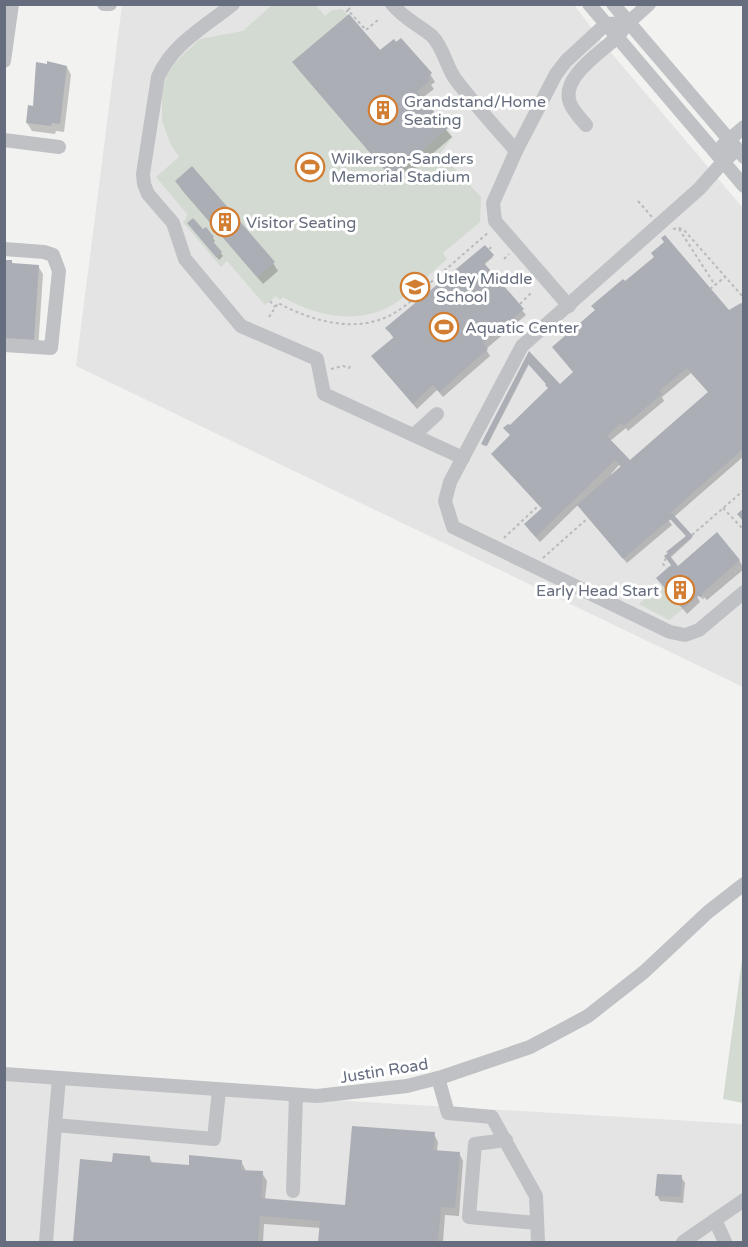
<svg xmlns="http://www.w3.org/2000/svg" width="748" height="1247" font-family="'Varela Round',sans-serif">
<rect width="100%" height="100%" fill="#f2f3f0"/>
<g fill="#e3e4e3">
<polygon points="122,5 574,5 607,48 743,208 743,687 76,366"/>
<polygon points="4,1081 743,1124 743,1242 5,1242"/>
</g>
<g fill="#d3dad1">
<path d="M272,5h43l10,11 7,-6 10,-1 38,41 14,-11 3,3 4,-4 31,35 -4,4 2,3 -13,12 31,36 -1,2 6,7c-5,4 -7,11 -13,16l41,44 -1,25 -37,31 4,6c-16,14 -32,30 -50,43 -35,24 -80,15 -114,-5l-3,3 -4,-4 -11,9 -38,-44 -6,6 -38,-45 3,-3 1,-5 -31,-37 23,-20 -9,-14 -8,-23v-25l5,-22 5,-8 28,-26 43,-8z"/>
<polygon points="662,585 683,609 669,620 639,604"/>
<polygon points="743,952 743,1103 723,1099"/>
</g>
<g fill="#0003" fill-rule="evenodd">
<polygon points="380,52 430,74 435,82 431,85 434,89 421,99 452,137 397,184 299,70 294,62"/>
<polygon points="67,67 71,75 64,132 56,131 55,134 32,131 27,123 34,107"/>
<polygon points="177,181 273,263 278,271 263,284 181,189"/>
<polygon points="191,227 213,238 215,241 213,243 223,256 219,260"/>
<polygon points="485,247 493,257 484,265 526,315 486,349 490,356 443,397 437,390 417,409 377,362 394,339 387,328"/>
<polygon points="38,266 43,274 38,350 4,348"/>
<path d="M744,308v148l-70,61 18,21 -22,20 8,10 61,-8 5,9 -37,31 -4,-4 -2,2 -5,-7 -1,1 5,10 -13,12 -29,-36 15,-13 -7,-9 21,-19 -16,-18 -2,2 3,4 -45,38 -49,-58 -38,37 -11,-12 -3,-5 16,-16 -50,-55 20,-18 37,-46 -2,-4 1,-2 -19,-20 -42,82 -4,-1 47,-91 31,33 167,-76zM691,373l18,20 -80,69 -19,-21 16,-13 2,3 36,-30 -2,-4zM619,465l3,3 -10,8 -1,-2z"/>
<polygon points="434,1134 438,1142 437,1151 459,1153 463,1161 459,1216 445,1215 443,1242 320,1242 321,1228 264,1224 263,1242 75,1242 81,1161 113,1163 149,1157 153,1164 190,1167 241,1161 246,1171 262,1173 267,1181 265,1199 347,1206"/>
<polygon points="681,1177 685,1183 683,1203 660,1201 657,1195"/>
</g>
<g fill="#abafb5" fill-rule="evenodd">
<polygon points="349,14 380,50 394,39 396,42 401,38 432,73 428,77 430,80 417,92 448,128 391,177 292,62"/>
<polygon points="47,61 67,66 60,124 52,123 51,126 26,123 28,105 33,106 36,62 47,64"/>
<polygon points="192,166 275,262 257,277 175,181"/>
<polygon points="193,218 203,229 206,227 214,237 211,239 222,252 216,257 187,223"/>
<path d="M665,235l64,75 12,-7 3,2v143l-73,64 22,24 -23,20 8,10 39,-34 23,28 -38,33v3l-2,1 -2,-1 -15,13 -27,-31 15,-13 -7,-9 4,-3 -2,-1 20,-16 -16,-17 -47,40 -46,-54 44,-39 -6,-6 -79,77 -12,-13 18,-16 -51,-54 19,-19 -7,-7 5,-4 2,1 38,-37 -3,-3 1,-1 -18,-20 -42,82 -5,-2 48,-93 31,33 13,-12 -21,-25 43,-37 -4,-4 32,-27 2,2 29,-24 -3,-4 13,-11 -3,-4zM687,368l21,24 -78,68 -23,-24 14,-13 3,3 38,-32 -3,-3z"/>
<polygon points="485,245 494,255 484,263 524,309 483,343 488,349 439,392 433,385 413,404 371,356 394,337 385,328"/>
<polygon points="4,260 12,260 12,263 39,265 34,342 4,340"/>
<polygon points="744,508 744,522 737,514"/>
<polygon points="352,1126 435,1132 433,1150 460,1152 455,1208 441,1207 438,1242 318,1242 320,1221 260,1216 258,1242 73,1242 80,1159 112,1162 113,1153 150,1156 150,1162 189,1165 189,1155 242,1160 241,1170 263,1171 261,1198 345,1205"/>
<polygon points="657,1174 682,1175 681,1197 655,1196"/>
</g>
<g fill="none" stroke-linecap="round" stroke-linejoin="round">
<g stroke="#b9babd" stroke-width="2" stroke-dasharray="3 3" stroke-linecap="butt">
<polyline points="348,10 354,4"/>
<polyline points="346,12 348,10 366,30 379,19"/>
<polyline points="638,201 652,217"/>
<polyline points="673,229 679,228 684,230 744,298"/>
<polyline points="679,229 715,285"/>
<polyline points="489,249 493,246"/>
<polyline points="504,259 509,254"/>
<polyline points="710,289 725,277"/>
<polyline points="270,301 275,307"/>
<polyline points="520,304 532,292"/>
<path d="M269,317l9,-14c36,19 83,33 121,7 11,-7 21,-18 31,-27 20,-17 39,-34 59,-51"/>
<polyline points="331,369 343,366 349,368 350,366"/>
<polyline points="723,508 744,530"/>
<polyline points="692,535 744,490"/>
<polyline points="504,538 539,505"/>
<polyline points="543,558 588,518"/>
<polyline points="666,558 663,564 667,568"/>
<polyline points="702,596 703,598 744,565"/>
</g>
<g stroke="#bfc1c5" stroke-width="14">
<polyline points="104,4 110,4"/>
<path d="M233,4c-27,22 -61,40 -75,73l-15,97 1,10 4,10 25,29 12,36 56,67 76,33 7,35 139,64"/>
<path d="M392,4c12,15 27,21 40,32 12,12 14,31 24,44 19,25 40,48 60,71"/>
<polyline points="589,4 744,186"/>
<polyline points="613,4 744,157"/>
<polyline points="628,23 649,4"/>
<polyline points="4,61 12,4"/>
<polyline points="4,140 59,147"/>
<polyline points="723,145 744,127"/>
<polyline points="737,149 723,162 699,189 522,346 450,482 445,501 453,527 670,632 685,635 699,630 744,592"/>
<polyline points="4,249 44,252 53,255 59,271 51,348 4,345"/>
<path d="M569,306l-74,-85 -2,-18 23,-52 40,-77 10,-13 40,-37 22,-1c-4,4 -7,10 -11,14 -15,15 -57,40 -47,66 3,8 11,16 16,22"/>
<polyline points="414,435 437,414"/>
<polyline points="4,1074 317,1096 407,1086 442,1077 530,1047 588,1016 644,972 708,912 744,884"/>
<polyline points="59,1078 55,1125 214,1139 219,1090"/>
<polyline points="438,1078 448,1113 492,1117 536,1196 538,1242"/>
<polyline points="506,1140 475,1144 469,1217 537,1223"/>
<polyline points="293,1191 296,1095"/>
<polyline points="715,1220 725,1242"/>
<polyline points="46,1242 55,1125"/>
<polyline points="683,1242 744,1200"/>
</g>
</g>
<defs>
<g id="building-ring" transform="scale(1.5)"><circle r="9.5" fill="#fff" stroke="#d17d32" stroke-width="1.5"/><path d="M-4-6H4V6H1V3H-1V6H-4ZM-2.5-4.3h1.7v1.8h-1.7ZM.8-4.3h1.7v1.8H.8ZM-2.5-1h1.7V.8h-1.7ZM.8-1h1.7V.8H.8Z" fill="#d17d32"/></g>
<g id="stadium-ring" transform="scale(1.5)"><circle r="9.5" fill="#fff" stroke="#d17d32" stroke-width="1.5"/><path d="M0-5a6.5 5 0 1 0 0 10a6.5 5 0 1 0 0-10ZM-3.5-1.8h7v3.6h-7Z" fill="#d17d32"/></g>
<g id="school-ring" transform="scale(1.5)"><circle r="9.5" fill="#fff" stroke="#d17d32" stroke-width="1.5"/><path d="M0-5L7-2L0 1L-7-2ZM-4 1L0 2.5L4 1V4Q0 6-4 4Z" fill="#d17d32"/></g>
</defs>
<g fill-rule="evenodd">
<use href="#building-ring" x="383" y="110"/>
<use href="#stadium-ring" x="310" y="167"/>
<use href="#building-ring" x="225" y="222"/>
<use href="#school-ring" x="415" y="287"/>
<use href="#stadium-ring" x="444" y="327"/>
<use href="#building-ring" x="680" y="590"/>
</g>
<g text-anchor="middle" stroke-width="6" stroke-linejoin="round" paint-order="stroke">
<g font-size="16" fill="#656d7e" stroke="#fff" text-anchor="start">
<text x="404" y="107">Grandstand/Home<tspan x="404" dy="18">Seating</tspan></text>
<text x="331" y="164">Wilkerson-Sanders<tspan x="331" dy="18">Memorial Stadium</tspan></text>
<text x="246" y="228">Visitor Seating</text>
<text x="436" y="284">Utley Middle<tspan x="436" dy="18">School</tspan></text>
<text x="465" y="333">Aquatic Center</text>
<text x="659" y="596" text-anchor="end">Early Head Start</text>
</g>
<g font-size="16" fill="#656d7e" stroke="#fff">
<text transform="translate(384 1070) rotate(-9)" y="6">Justin Road</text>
</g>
</g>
<rect width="748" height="1247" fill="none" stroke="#656d7e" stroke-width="12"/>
</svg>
